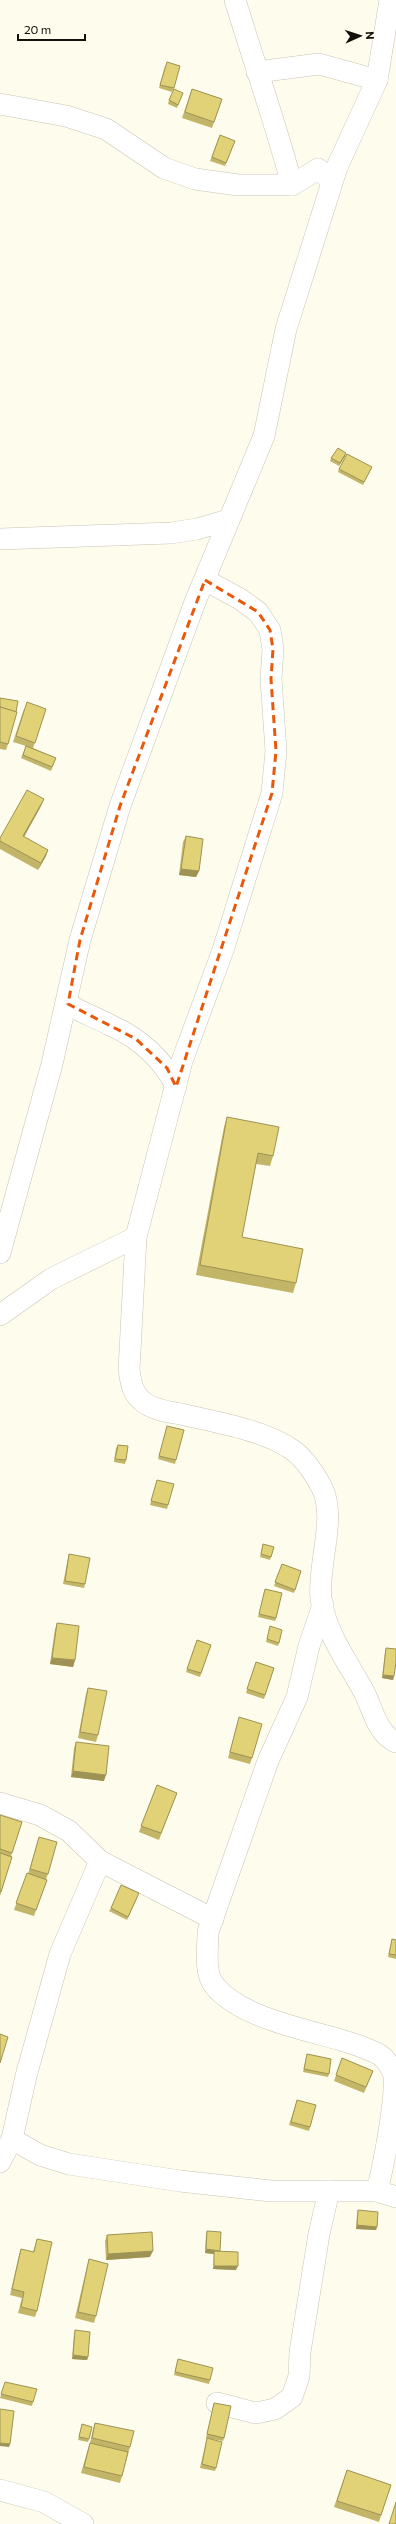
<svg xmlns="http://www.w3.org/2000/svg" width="396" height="2524" font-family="Commissioner,sans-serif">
<rect width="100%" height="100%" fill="#fefcec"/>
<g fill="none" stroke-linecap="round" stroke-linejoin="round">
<g stroke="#c7c5b5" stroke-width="22">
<g id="minor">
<path d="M235,0c19,62 40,122 57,185"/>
<polyline points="257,72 319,64 377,80"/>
<polyline points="0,104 66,116 106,129 164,168 195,179 238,185 292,185 318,169 332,181"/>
<polyline points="0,539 171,533 197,529 228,520"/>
<path d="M205,580l35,19 18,13 12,18 3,19 -2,30 5,72 -4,42 -49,157 -41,111 -46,176 -7,133c2,12 3,22 12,30 9,9 27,12 40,14 33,8 78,15 107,33 14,8 25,24 33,39 17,30 -4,79 0,113 5,35 27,63 43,93 9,17 13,42 32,50"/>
<path d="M68,1004c14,9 29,14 44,22 27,12 52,34 64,61"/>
<polyline points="0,1253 52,1064 80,940 120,806 195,602 264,436 286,329 337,167 377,80 390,0"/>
<polyline points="0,1315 51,1279 136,1237"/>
<path d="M323,1605l-14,41 -12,51 -29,64 -60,171c0,16 -4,40 6,53 25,32 89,44 127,55 13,4 27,8 39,15 6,4 12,14 14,20 2,25 -10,89 -17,116"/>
<polyline points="0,1803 40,1815 69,1831 100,1861 213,1919"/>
<polyline points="12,2139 40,2155 69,2164 180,2181 271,2191 377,2191 396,2197"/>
<polyline points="0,2162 12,2139 26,2076 60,1954 100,1861"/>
<polyline points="217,2403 256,2413 275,2409 292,2397 299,2376 300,2352 319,2234 329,2191"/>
<polyline points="0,2490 44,2502 83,2524"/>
</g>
</g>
<use href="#minor" stroke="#fff" stroke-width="21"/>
</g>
<g fill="#c2b567">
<polygon points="165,66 174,88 172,92 159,88"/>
<polygon points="192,89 222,99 212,128 182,118"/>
<polygon points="183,93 177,108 168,104 169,100"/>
<polygon points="220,135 235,141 225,166 210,161"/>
<polygon points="346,453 345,456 339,466 330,461 331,458"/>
<polygon points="372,467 363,485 338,472 339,469"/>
<polygon points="0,698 8,744 6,750 0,749"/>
<polygon points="24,709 46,709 33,748 56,758 51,771 21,758 26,746 13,742"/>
<polygon points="41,806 24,837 46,856 38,870 0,849 0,838"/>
<polygon points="186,836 199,871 196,877 179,875 183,842"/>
<polygon points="227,1117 273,1156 270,1166 256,1164 242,1237 296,1283 293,1293 196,1275 224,1127"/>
<polygon points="167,1426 176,1460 175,1464 158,1459"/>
<polygon points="118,1445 126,1460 125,1464 114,1462 116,1448"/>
<polygon points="157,1480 168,1505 167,1509 150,1505"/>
<polygon points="263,1544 274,1547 270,1560 260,1557"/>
<polygon points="69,1554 85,1584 84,1588 63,1584 68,1558"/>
<polygon points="282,1564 301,1571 294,1593 274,1586"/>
<polygon points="265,1589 276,1618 275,1621 258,1617"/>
<polygon points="57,1623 75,1660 73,1667 50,1664 55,1629"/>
<polygon points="270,1626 279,1643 278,1646 266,1642"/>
<polygon points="197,1640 211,1645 200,1677 186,1672"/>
<polygon points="386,1648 394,1676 393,1680 382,1678 385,1652"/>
<polygon points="256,1662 274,1668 264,1699 246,1693"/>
<polygon points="88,1688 98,1735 96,1742 78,1738 86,1694"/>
<polygon points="239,1717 252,1758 250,1764 228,1758"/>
<polygon points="76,1742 104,1781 71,1777 74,1748"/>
<polygon points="157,1785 177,1793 159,1840 139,1832"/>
<polygon points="0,1815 22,1822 11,1856 12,1857 0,1896"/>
<polygon points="39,1837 48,1874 46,1879 47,1880 34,1916 14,1910 27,1873 28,1874"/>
<polygon points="138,1896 127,1920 109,1911 111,1908"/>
<polygon points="392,1939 396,1940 396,1959 388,1957"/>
<polygon points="307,2054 329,2074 328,2077 303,2072"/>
<polygon points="342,2058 373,2071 364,2093 334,2081"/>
<polygon points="297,2100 310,2127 309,2131 289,2125"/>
<polygon points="358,2210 377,2227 376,2230 356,2229 357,2214"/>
<polygon points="207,2231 220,2251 219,2251 236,2270 213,2269 214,2254 205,2253 206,2234"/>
<polygon points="107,2235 150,2257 106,2260 105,2241"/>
<polygon points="37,2239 37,2311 35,2317 18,2313 22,2298 10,2295 19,2255 21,2249 33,2252"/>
<polygon points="89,2259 96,2316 94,2323 75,2318 87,2266"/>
<polygon points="75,2330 88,2357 87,2360 72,2359 74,2334"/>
<polygon points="178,2359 210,2380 209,2384 174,2375"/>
<polygon points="4,2385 33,2402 32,2406 0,2398"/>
<polygon points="214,2403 224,2438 223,2441 206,2438"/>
<polygon points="95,2423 130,2447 120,2483 81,2473 88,2449 90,2443 93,2429"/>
<polygon points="82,2424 89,2439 88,2442 78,2440"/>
<polygon points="207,2438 216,2468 215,2471 200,2468"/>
<polygon points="347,2470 391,2485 379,2522 334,2507"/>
</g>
<g fill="#9e9354">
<polygon points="346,453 345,456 339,466 340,463"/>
<polygon points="44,799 41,806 21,842 23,836"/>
<polygon points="48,850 46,856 38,870 41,863"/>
<polygon points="181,869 199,871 196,877 179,875"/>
<polygon points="52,1658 75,1660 73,1667 50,1664"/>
<polygon points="383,1675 394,1676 393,1680 382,1678"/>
<polygon points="73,1771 106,1775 104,1781 71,1777"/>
<polygon points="357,2225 377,2227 376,2230 356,2229"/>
<polygon points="206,2249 220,2251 218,2254 214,2251 214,2254 205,2253"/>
<polygon points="153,2251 150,2257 106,2260 108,2254"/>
<polygon points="214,2266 238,2266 236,2270 213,2269"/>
<polygon points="73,2355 88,2357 87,2360 72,2359"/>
<polygon points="0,2443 10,2444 9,2447 0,2446"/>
</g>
<g fill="#e1d278" stroke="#9e9354">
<polygon points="167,62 180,66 174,88 160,85"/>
<polygon points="174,89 183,93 178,105 169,100"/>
<polygon points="192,89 222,99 214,122 185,112"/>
<polygon points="220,135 235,141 226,163 212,157"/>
<polygon points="338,448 346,453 340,463 331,458"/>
<polygon points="347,454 372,467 364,482 339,469"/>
<polygon points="0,698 18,701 16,712 0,707"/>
<polygon points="27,702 46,709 35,743 16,736"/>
<polygon points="0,707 17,712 8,744 0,742"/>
<polygon points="26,746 56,758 52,767 23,755"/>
<polygon points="27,790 44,799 23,836 48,850 41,863 0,841 0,838"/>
<polygon points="186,836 203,839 199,871 181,869"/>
<polygon points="227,1117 279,1127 273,1156 258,1153 242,1237 303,1249 296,1283 200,1265"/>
<polygon points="167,1426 184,1430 176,1460 159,1456"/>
<polygon points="118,1445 128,1446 126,1460 115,1459"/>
<polygon points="157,1480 174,1484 168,1505 151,1501"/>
<polygon points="263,1544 274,1547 271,1557 261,1554"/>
<polygon points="69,1554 90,1558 85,1584 65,1581"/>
<polygon points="282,1564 301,1571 295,1590 275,1582"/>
<polygon points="265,1589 282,1593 276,1618 259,1614"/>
<polygon points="57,1623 79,1626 75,1660 52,1658"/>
<polygon points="270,1626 282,1630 279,1643 267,1639"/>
<polygon points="197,1640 211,1645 201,1673 187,1669"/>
<polygon points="386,1648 396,1649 396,1662 394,1676 383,1675"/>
<polygon points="256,1662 274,1668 265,1695 247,1689"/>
<polygon points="88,1688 107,1691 98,1735 80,1732"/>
<polygon points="239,1717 262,1724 252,1758 230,1752"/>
<polygon points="76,1742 109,1746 106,1775 73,1771"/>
<polygon points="157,1785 177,1793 161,1833 141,1826"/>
<polygon points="0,1815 22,1822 12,1853 0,1849"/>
<polygon points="39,1837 57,1842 48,1874 30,1869"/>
<polygon points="0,1853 12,1857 1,1892 0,1892"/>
<polygon points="27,1873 47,1880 36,1910 16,1903"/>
<polygon points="121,1885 139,1893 128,1917 111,1908"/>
<polygon points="392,1939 396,1940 396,1955 389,1954"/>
<polygon points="0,2034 8,2037 0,2063"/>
<polygon points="307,2054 331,2059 329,2074 304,2069"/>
<polygon points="342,2058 373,2071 366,2087 336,2075"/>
<polygon points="297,2100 316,2105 310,2127 291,2122"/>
<polygon points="358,2210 378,2212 377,2227 357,2225"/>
<polygon points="207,2231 221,2232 220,2251 206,2249"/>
<polygon points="152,2232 153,2251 108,2254 107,2235"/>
<polygon points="37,2239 52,2242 37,2311 21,2307 24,2292 12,2289 21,2249 34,2252"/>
<polygon points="214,2251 238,2252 238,2266 214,2266"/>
<polygon points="89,2259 108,2264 96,2316 78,2312"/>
<polygon points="75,2330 90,2332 88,2357 73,2355"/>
<polygon points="178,2359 213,2368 210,2380 175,2372"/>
<polygon points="5,2382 37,2389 33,2402 1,2394"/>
<polygon points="214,2403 231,2406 224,2438 207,2434"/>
<polygon points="0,2409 14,2411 10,2444 0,2443"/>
<polygon points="95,2423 134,2431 130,2447 92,2438"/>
<polygon points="82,2424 92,2427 89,2439 79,2437"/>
<polygon points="207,2438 222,2442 216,2468 202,2464"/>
<polygon points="90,2443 128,2452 122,2476 84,2467"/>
<polygon points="347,2470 391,2485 381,2515 337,2501"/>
<polygon points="396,2502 396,2524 389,2524"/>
</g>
<path fill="none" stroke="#e8590c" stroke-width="3" stroke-dasharray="8 5" stroke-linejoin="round" d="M205,580l53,32 12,18 3,19 -2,30 5,72 -4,42 -96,294 -9,-19 -31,-29 -68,-35 12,-64 40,-134z"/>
<g transform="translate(360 36) rotate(87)" stroke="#fefcec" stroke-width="3" paint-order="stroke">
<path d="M0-3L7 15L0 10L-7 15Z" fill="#12110c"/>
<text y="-6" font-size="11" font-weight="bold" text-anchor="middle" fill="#12110c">N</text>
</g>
<path d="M18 34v6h67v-6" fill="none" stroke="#12110c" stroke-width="2"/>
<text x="24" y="34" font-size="12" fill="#12110c" stroke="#fefcec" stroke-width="3" paint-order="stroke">20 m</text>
</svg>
